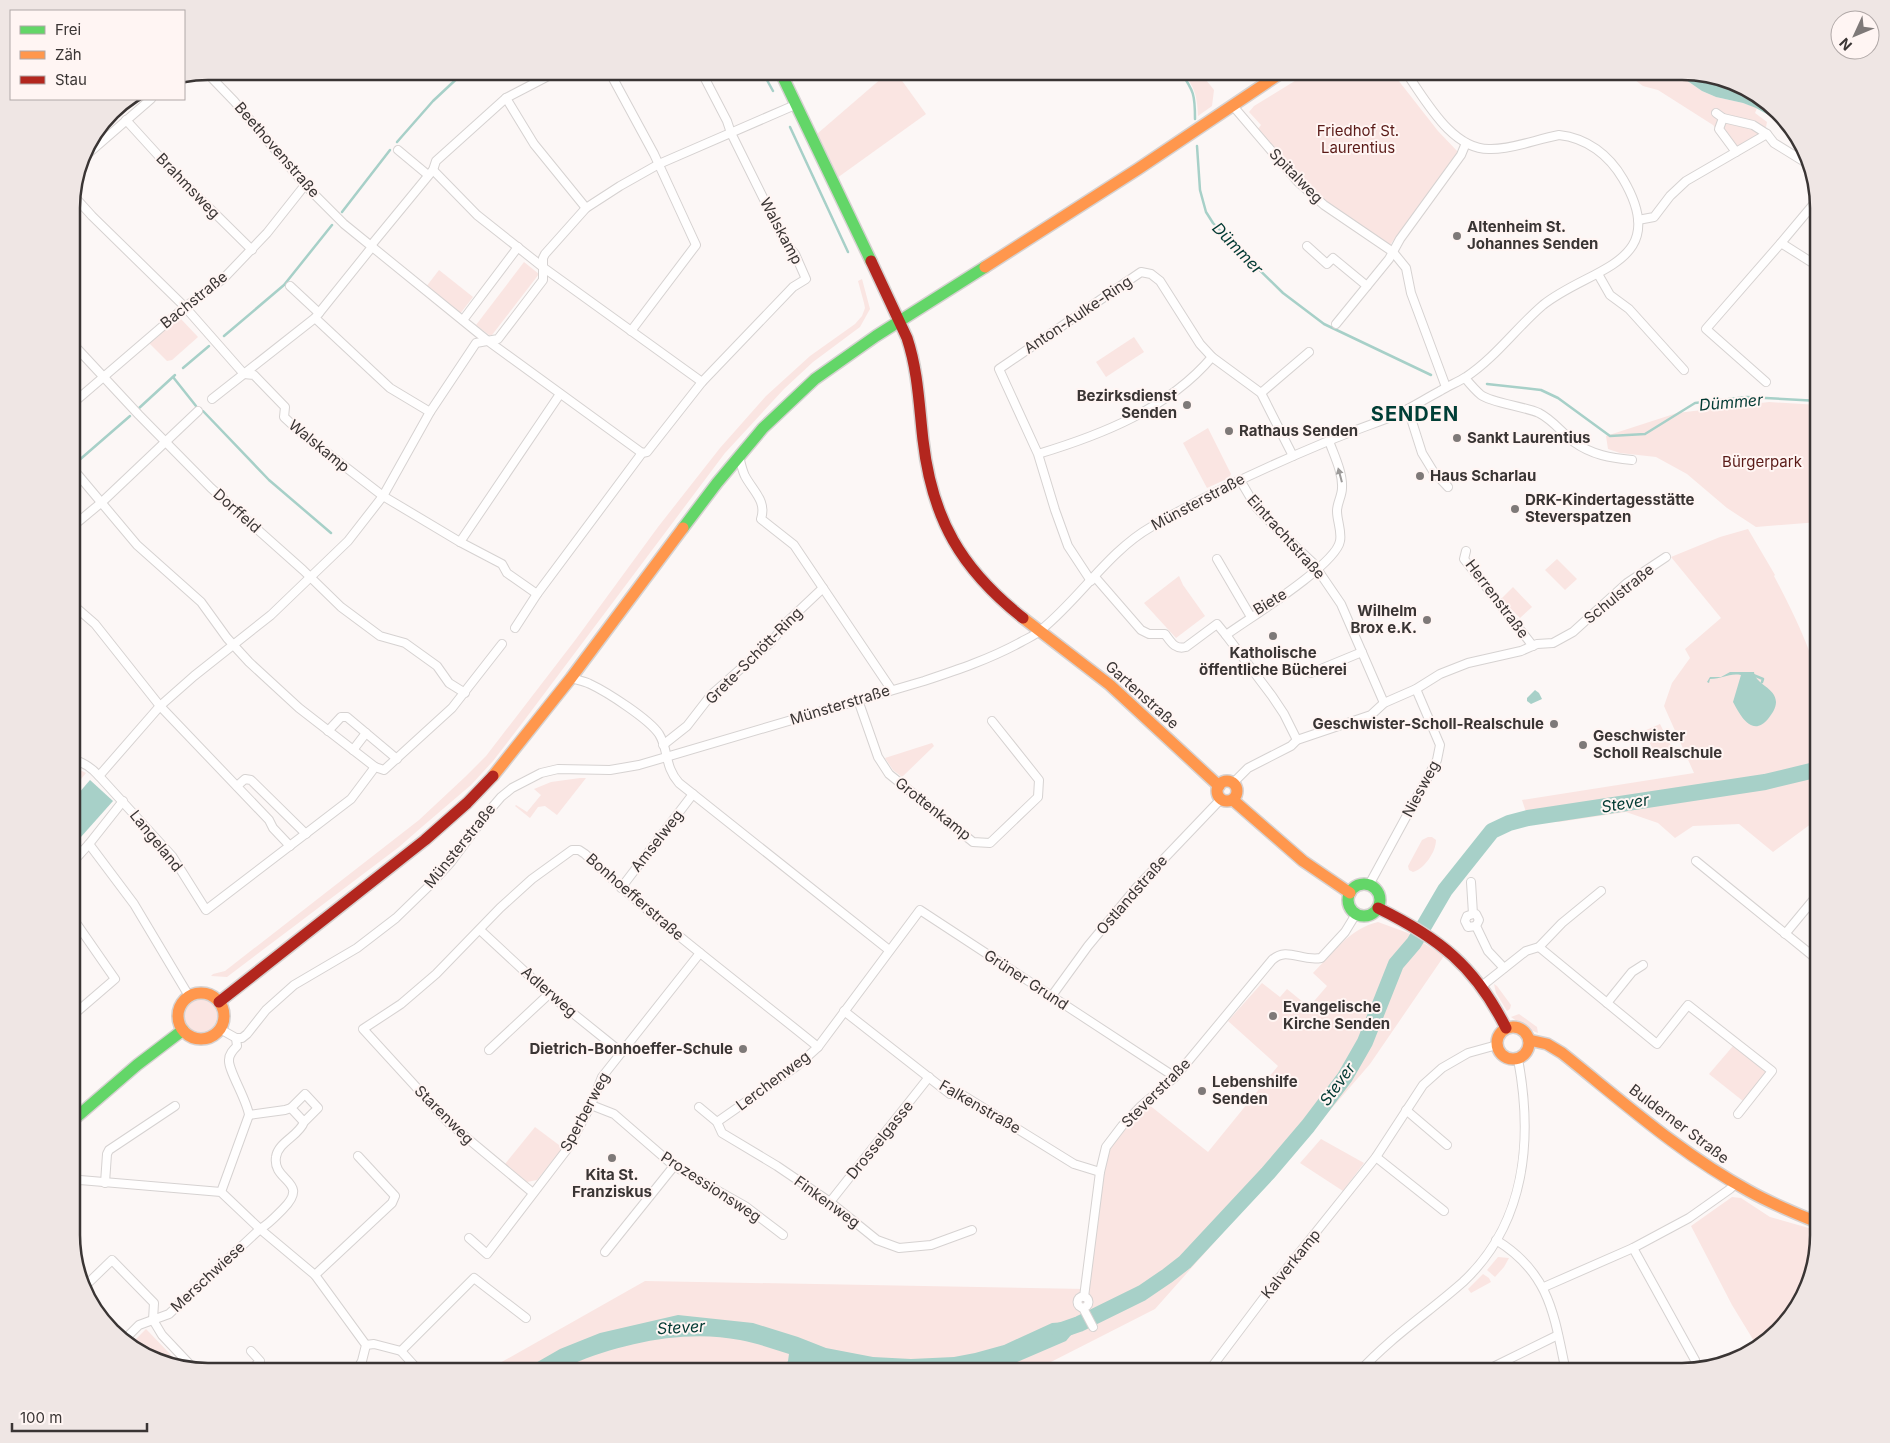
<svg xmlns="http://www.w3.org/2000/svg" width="1890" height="1443" font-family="Inter,sans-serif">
<rect width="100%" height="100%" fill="#fcf7f6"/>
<g fill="#fae5e2">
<polygon points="890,71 895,71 926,114 837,178 817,134"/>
<path d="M1183,71h16l15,19 -2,16 -14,10c-1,-21 -3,-27 -15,-45z"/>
<polygon points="1311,71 1391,71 1438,131 1459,153 1390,245 1330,204 1298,176 1258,129 1261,125 1249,112 1254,106"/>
<polygon points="1623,71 1673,71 1702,91 1716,97 1743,103 1757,108 1755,113 1767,122 1764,137 1735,154 1713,125 1658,90 1643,86"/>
<polygon points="524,262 539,274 492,335 489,335 476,325"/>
<polygon points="439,270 473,297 460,314 426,287"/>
<polygon points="862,279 870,309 860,327 813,362 784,389 725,453 523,722 493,761 471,785 423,826 399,847 227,977 211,976 213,974 225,971 419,820 465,777 486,756 576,639 658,527 720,448 766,396 810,356 855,324 862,316 865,308 864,303 858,281"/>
<polygon points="180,318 198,337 172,360 167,361 148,342"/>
<polygon points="1134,337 1144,352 1106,377 1096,362"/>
<polygon points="1769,402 1819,405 1819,522 1756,527 1727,508 1687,474 1656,457 1620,453 1608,449 1606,436 1677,413"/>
<polygon points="1208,428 1231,474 1229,478 1207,488 1183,443"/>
<path d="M1748,529l27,46 -1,1c18,34 34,67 45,104v138l-46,34 -34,-28 -46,2 -18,12 -17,-15 -32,-11 -67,10 -30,-1 -7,-21 172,-27 -30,-67 8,-23 18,-25 -5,-9 36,-31 -50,-61 49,-20z"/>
<polygon points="1557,559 1577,579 1565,590 1545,570"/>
<polygon points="1179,576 1183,585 1205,616 1176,638 1144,603"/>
<polygon points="1513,587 1532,607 1520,618 1501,599"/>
<polygon points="1819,630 1819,658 1811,632"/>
<polygon points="1660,724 1672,748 1656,756 1644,731"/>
<polygon points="932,743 934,746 902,777 893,770 885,758"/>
<polygon points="72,766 86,773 72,790"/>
<polygon points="580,778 586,778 557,815 545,806 538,807 530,818 515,806 516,805 527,812 541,795 534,789 551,782"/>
<path d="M1428,837h4l4,3c0,12 -12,29 -23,32l-4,-2 -1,-4 14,-26z"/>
<path d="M1378,922l30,11 36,23 -74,108 -95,110 -120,135 -112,57 2,6h-561l161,-91 442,8 16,-114 8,-29 37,-42 60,48 70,-86 -50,-45 34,-38 18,14 7,-8 22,18 18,-21 -14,-13c21,-21 36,-44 65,-51z"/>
<polygon points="1494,984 1497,986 1511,1005 1510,1009 1507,1011 1496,993"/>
<circle cx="200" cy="1016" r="17"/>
<polygon points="1519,1014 1537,1027 1538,1033 1528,1029 1511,1017"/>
<polygon points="1733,1046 1766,1072 1743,1101 1709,1074"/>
<polygon points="535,1127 563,1148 537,1180 527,1182 505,1164"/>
<polygon points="1321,1139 1364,1163 1343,1191 1300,1163"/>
<polygon points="1732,1197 1741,1198 1770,1217 1819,1231 1811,1279 1790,1318 1757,1346 1732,1305 1691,1226"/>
<polygon points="1498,1257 1509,1258 1504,1267 1495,1277 1487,1270"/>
<polygon points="1483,1274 1489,1278 1491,1282 1471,1293 1468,1289"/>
<polygon points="146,1329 171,1355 162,1363 129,1346"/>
</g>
<g fill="#a7d0c8">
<polygon points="1673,71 1726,79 1765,100 1786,125 1756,108 1743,103 1716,97 1702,91"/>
<path d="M1730,672h24c1,12 22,16 22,30 0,6 -4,12 -8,17 -16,19 -28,-4 -35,-17l8,-27c-13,-2 -18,4 -31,4l-1,4 -2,-1 3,-5h11z"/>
<polygon points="1535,690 1539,693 1542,699 1531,704 1527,701 1527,698"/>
<polygon points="90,780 113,801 72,847 72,801"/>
<path d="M678,1315l75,8 45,14 28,11 47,9 38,2 43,-2 21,-4 29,-8 48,-22 13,-1 11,-5 6,12 -11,6 -5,6 -56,24 -36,7h-130l-29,-8 -9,8h-26l8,-11 1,-7c-16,-5 -32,-11 -49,-14 -54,-11 -118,3 -168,24l-2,8h-50l40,-23 40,-16z"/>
<polygon points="686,1362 706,1365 716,1372 660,1372"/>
</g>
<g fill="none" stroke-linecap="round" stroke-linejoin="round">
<g stroke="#a7d0c8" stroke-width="2.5">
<polyline points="762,71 773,91"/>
<path d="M1180,71c14,20 15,24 15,48"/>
<polyline points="790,127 848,252"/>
<polyline points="397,142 433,101 465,71"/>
<polyline points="1197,146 1200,190 1206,212 1213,223 1238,249 1283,293 1324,324 1431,375"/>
<polyline points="342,212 390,150"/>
<polyline points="224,336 284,285 332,225"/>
<polyline points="183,368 209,346"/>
<polyline points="173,377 196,406"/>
<polyline points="1487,384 1541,390 1558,398 1610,436 1645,434 1695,403 1747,397 1819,401"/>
<polyline points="138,409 175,375"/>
<polyline points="203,411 269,480 331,533"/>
<polyline points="77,462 130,416"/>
<polyline points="1751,674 1763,679 1762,682"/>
</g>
<polyline stroke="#a7d0c8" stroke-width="16" points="1059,1331 1079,1324 1142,1293 1167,1276 1185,1262 1268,1173 1308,1126 1345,1077 1365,1042 1396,964 1414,943 1445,890 1492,831 1509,823 1528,818 1765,782 1819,769"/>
<g stroke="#d6d2d1" stroke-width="10">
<g id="street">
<polyline points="609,71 654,154 696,245 631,331"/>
<polyline points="206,72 234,101 305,185 344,224 488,341 642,453"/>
<polyline points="506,98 534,144 586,208"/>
<polyline points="1233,106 1298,182 1324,205 1393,252 1406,268 1411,293 1446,387"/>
<polyline points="1716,113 1723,118 1753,125 1767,134 1774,143 1808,164"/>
<polyline points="1723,118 1719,129 1736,152"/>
<polyline points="126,120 177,176 252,250"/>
<polyline points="398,150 428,175"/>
<polyline points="83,158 151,99"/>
<polyline points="433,170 477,215 544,268 702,382"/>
<polyline points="73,195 92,216 185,307 244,374 254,375 285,407 284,417 299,431 383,496 460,542 502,564 507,573 537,594"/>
<polyline points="1638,220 1654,217 1670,196 1686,181 1767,134"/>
<polyline points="1781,243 1817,200"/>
<polyline points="1307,246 1327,264 1333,258 1367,286"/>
<polyline points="1598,274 1610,295 1629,309 1684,370"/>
<polyline points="290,286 319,313"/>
<polyline points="315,318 390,388 430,412"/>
<polyline points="463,320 518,247"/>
<polyline points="1336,324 1389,259 1400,239 1461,155 1466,143"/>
<polyline points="72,343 139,415 211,488 303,570 341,607 380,636 405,643 437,666 449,683 465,693"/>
<polyline points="1212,357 1261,393 1293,456"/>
<path d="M1465,378c5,6 10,12 16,17 11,8 42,11 58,18 14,7 23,20 35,29 18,13 37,16 58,18"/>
<polyline points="1766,382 1706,329 1781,243 1819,267"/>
<polyline points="1261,393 1309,352"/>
<polyline points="212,399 315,318 372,247 373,243 433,170 436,161 506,98 558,71"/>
<polyline points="72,404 185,307 223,279 267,233 305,185"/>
<polyline points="1408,409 1422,453 1433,471 1448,487"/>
<path d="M1038,454c63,-19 130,-45 174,-97l-12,-13 -40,-63 -9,-7 -10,-2 -142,97 39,85 17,56 13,36 23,35"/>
<path d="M739,457c2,6 3,13 6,19 8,15 22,25 16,43l33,26 97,144"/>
<polyline points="74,470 137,545 201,602 227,638 249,662 299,708 375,767"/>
<polyline points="1240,480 1256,507 1280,532 1313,563 1341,604 1384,703"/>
<polyline points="72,527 102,502 198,411"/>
<polyline points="460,542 560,394"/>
<polyline points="1466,551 1464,559 1533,646"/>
<polyline points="1217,559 1251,617"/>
<path d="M1095,577l46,53 8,4h16c6,8 10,16 21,13l31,-23 9,11c22,-16 110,-70 114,-94 2,-10 -3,-20 -3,-30 0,-8 5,-15 5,-23 1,-15 -8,-33 -13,-47"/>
<polyline points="72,604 95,624 160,706 269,820 273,828 290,846"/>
<polyline points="515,628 537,594 642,453 647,452 702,382 793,287 806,279 795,254 786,244 731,133 727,121 701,71"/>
<polyline points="1226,635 1272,696 1284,714 1297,740"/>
<polyline points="502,644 452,708 384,770 375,767 351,799 206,910 172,856 99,776 160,706 194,676 271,615 348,541 383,496 430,412 476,343 498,339 543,280 543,258 545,254 586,208 620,186 659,164 795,105"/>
<polyline points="1311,673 1362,652"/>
<path d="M571,678c6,2 13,3 19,6 17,8 59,35 69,50 10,16 5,32 20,49l210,167"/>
<polyline points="858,700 878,757 889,774 973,842 990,843 1038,797 1039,780 992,721"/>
<polyline points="328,731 341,717 347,717 397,759"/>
<polyline points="663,745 687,726 711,695 771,642 787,622 823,588"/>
<polyline points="353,750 366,733"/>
<path d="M72,759c11,3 19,8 27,17"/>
<polyline points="1233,783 1248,768 1291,746 1297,740 1371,715 1384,703 1416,689 1440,674 1468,663 1521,651 1537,644 1553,643 1573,632 1627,583 1666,557"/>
<polyline points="237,786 245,779 251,780 306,834"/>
<polyline points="89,844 134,904 189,996"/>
<polyline points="1696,861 1819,961"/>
<polyline points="72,863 89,844 123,801"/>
<polyline points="1471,882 1473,914 1476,914 1479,920 1476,926 1488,951 1504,968"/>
<polyline points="1369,885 1437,760 1440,745 1416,689"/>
<polyline points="621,888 693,794"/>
<polyline points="1473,914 1467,916 1465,921 1468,927 1476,926"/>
<polyline points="480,930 549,994 621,1052"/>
<polyline points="1785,934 1819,893"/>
<polyline points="1539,947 1657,1044 1688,1005 1772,1071 1738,1114"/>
<polyline points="1483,985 1526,951 1539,947 1562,923 1601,891"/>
<polyline points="1051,997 1088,946 1136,888 1221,799"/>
<polyline points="1607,1003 1632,972 1643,965"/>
<polyline points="844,1011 950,1094 961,1094 1074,1164 1100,1172"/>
<polyline points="72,1016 115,979 72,917"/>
<polyline points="220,1029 236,1038"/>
<polyline points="489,1050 549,994"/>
<polyline points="591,1105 614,1114 674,1166 745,1206 783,1235"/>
<polyline points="699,1107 717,1122 722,1133 777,1166 830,1202 877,1240 899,1248 931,1245 972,1230"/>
<polyline points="1406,1110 1447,1145"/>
<polyline points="249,1115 285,1110 291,1108"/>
<polyline points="717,1122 797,1066 818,1047 920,910 1175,1077"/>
<polyline points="1376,1157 1444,1211"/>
<polyline points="105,1183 107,1154 109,1150 175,1106"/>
<polyline points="72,1185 80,1180 221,1192 260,1229 315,1275 366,1345 362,1361 356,1372"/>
<path d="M221,1192l28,-77c-2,-15 -21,-45 -20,-55 0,-6 4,-10 8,-14l-1,-8h6l5,-4 19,-24 28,-25 63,-37 39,-30 32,-31 23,-25 38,-51 12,-14 11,-9 29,-15 17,-4 52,1 29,-5 285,-84c33,-11 66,-22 97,-39 7,-4 15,-7 21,-13 38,-31 67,-78 109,-102 56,-33 115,-60 175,-85 23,-10 47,-18 70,-27 15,-7 29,-16 44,-24 8,-5 18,-9 26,-14 30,-20 50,-49 77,-72 47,-38 130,-41 80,-126 -14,-24 -36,-41 -64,-44 -22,4 -45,14 -68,14 -39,2 -66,-50 -86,-78"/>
<path d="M533,1193l-84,-70 -86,-94 38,-25 35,-30 64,-66 32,-29 40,-29h7l6,4c73,69 154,129 233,193"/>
<polyline points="830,1202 929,1077"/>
<polyline points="469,1238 487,1254 568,1148 591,1105 602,1077 700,953"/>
<path d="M1496,1240c54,33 58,75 70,132"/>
<polyline points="1633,1248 1695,1360 1697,1368"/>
<polyline points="605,1252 674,1166"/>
<polyline points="315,1275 392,1203 395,1196 358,1156"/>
<polyline points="1544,1287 1633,1248 1689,1218 1730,1189 1735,1184"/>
<polyline points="83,1288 112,1260 154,1303 153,1320 162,1335 195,1370"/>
<circle cx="1083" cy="1302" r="5.5"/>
<path d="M1084,1297l16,-125 6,-25 16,-21 19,-20 34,-29 97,-117c15,-14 29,2 49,-2l24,-26 11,-18"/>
<polyline points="1083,1308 1093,1327"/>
<path d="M123,1341l16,-16 30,-11 91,-85c9,-5 16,-13 23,-20 28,-28 -11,-27 -7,-52 2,-15 23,-21 28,-35l-13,-14 14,-14 13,14 -14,14"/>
<polyline points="366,1345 374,1344 401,1351 474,1278 526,1318"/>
<polyline points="401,1351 420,1372"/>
<polyline points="249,1372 260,1361 251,1351"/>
<polyline points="1208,1372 1272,1287 1376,1157 1423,1085 1442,1068 1468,1053 1497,1045"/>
<path d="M1359,1372c32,-35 69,-59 104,-90 63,-59 70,-143 55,-223"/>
<polyline points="1487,1372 1495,1366 1558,1335"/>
</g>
</g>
<g stroke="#d6d2d1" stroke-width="14">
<g id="fast">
<polyline points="780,71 871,261"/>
<polyline points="683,528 717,483 763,428 815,379 876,336 985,267"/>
<circle cx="1364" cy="900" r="16"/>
<polyline points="72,1121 137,1065 183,1030"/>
</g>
</g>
<g stroke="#d6d2d1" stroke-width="14">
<g id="slow">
<polyline points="985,267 1138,169 1284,71"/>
<polyline points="1023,618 1110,685 1219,786"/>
<polyline points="493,776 571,678 683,528"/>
<circle cx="1227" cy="791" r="10"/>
<polyline points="1233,800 1303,861 1350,893"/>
<circle cx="201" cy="1016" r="23"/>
<circle cx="1513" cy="1043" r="16"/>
<path d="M1529,1040l18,4 15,9c60,48 119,101 187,138 23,13 46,22 70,32"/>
</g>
</g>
<g stroke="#d6d2d1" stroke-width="14">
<g id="jam">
<path d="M871,261l36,77c11,33 12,67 16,102 9,79 38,129 100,178"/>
<path d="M1378,908c61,30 97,58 128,120"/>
<polyline points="219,1002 425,840 467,803 493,776"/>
</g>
</g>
<use href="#street" stroke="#fffefe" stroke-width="8"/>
<use href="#fast" stroke="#63d668" stroke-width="11"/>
<use href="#slow" stroke="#ff974d" stroke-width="11"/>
<use href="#jam" stroke="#b3261e" stroke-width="11"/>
</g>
<defs><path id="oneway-solid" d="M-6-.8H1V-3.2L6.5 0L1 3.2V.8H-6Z" transform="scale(1.25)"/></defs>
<use fill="#9c9a99" href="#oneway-solid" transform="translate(1340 475) rotate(-105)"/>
<g fill="#7e7978" stroke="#fff5f3" stroke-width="2">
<circle cx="1457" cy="236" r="5"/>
<circle cx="1187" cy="405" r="5"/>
<circle cx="1229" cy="431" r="5"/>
<circle cx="1457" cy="438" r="5"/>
<circle cx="1420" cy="476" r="5"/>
<circle cx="1515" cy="509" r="5"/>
<circle cx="1427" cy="620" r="5"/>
<circle cx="1273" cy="636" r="5"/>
<circle cx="1554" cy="724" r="5"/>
<circle cx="1583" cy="745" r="5"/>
<circle cx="1273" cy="1016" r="5"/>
<circle cx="743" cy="1049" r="5"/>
<circle cx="1202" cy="1091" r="5"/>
<circle cx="612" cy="1158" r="5"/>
</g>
<g text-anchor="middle" stroke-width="4" stroke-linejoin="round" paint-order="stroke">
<g font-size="15" fill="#5a1a17" stroke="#fff5f3">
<text x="1358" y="136">Friedhof St.<tspan x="1358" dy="17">Laurentius</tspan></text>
<text x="1762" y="467">Bürgerpark</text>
</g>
<g font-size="15" fill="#3a3534" stroke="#fff5f3">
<text transform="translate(277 150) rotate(49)" y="5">Beethovenstraße</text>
<text transform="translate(1296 176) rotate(46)" y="5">Spitalweg</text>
<text transform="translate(188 186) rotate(46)" y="5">Brahmsweg</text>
<text transform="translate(781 231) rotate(62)" y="5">Walskamp</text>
<text transform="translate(194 300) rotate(-39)" y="5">Bachstraße</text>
<text transform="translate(1078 315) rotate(-34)" y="5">Anton-Aulke-Ring</text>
<text transform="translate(319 446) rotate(39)" y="5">Walskamp</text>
<text transform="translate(1198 502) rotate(-28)" y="5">Münsterstraße</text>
<text transform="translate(237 511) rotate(42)" y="5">Dorffeld</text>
<text transform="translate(1286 537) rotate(48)" y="5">Eintrachtstraße</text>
<text transform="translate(1619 594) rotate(-39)" y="5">Schulstraße</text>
<text transform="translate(1497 599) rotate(53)" y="5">Herrenstraße</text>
<text transform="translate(1270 602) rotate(-31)" y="5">Biete</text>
<text transform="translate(754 656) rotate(-45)" y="5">Grete-Schött-Ring</text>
<text transform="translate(1142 695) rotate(42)" y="5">Gartenstraße</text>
<text transform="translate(840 705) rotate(-17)" y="5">Münsterstraße</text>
<text transform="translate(1421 789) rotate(-62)" y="5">Niesweg</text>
<text transform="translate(933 809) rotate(38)" y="5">Grottenkamp</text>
<text transform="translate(156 841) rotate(51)" y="5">Langeland</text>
<text transform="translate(657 841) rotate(-52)" y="5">Amselweg</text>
<text transform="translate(460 846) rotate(-51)" y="5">Münsterstraße</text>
<text transform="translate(1132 895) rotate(-49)" y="5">Ostlandstraße</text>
<text transform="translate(635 897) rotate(41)" y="5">Bonhoefferstraße</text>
<text transform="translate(1026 980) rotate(33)" y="5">Grüner Grund</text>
<text transform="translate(549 992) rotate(41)" y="5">Adlerweg</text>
<text transform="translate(773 1081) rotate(-37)" y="5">Lerchenweg</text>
<text transform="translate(1156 1093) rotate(-45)" y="5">Steverstraße</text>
<text transform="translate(980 1107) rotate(30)" y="5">Falkenstraße</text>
<text transform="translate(585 1112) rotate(-62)" y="5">Sperberweg</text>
<text transform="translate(444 1115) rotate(45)" y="5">Starenweg</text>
<text transform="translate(1679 1124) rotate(37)" y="5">Bulderner Straße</text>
<text transform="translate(880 1140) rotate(-51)" y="5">Drosselgasse</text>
<text transform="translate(711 1187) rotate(33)" y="5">Prozessionsweg</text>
<text transform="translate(827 1202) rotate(36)" y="5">Finkenweg</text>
<text transform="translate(1291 1264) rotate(-51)" y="5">Kalverkamp</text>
<text transform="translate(208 1277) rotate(-43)" y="5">Merschwiese</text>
</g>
<g font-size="15" font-weight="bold" fill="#3a3534" stroke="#fff5f3" text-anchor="start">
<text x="1467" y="232">Altenheim St.<tspan x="1467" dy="17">Johannes Senden</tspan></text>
<text x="1177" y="401" text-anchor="end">Bezirksdienst<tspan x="1177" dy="17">Senden</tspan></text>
<text x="1239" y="436">Rathaus Senden</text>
<text x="1467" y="443">Sankt Laurentius</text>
<text x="1430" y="481">Haus Scharlau</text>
<text x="1525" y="505">DRK-Kindertagesstätte<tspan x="1525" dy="17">Steverspatzen</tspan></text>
<text x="1417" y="616" text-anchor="end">Wilhelm<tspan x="1417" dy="17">Brox e.K.</tspan></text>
<text x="1273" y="658" text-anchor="middle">Katholische<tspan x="1273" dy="17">öffentliche Bücherei</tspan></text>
<text x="1544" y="729" text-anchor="end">Geschwister-Scholl-Realschule</text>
<text x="1593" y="741">Geschwister<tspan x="1593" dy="17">Scholl Realschule</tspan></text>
<text x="1283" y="1012">Evangelische<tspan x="1283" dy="17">Kirche Senden</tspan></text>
<text x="733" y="1054" text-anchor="end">Dietrich-Bonhoeffer-Schule</text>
<text x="1212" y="1087">Lebenshilfe<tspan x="1212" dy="17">Senden</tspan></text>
<text x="612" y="1180" text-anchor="middle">Kita St.<tspan x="612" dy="17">Franziskus</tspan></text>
</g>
<g font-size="16" font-style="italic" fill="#003932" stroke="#fff5f3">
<text transform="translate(1238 248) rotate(46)" y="6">Dümmer</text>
<text transform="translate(1731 402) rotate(-5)" y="6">Dümmer</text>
<text transform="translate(1625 803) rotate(-9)" y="6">Stever</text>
<text transform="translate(1337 1084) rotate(-54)" y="6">Stever</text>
<text transform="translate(681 1327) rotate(-3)" y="6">Stever</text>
</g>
<g font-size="20" font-weight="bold" letter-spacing="1" fill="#003e36" stroke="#fff5f3">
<text x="1415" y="421">SENDEN</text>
</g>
</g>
<path d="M0 0H1890V1443H0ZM208 80H1682A128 128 0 0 1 1810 208V1235A128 128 0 0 1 1682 1363H208A128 128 0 0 1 80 1235V208A128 128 0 0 1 208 80Z" fill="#efe6e4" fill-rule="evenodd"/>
<path fill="none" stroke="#3a3534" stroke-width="2.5" d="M208 80H1682A128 128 0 0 1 1810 208V1235A128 128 0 0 1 1682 1363H208A128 128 0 0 1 80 1235V208A128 128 0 0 1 208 80Z"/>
<rect x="10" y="10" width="175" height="90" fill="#fff5f3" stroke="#b0a8a7"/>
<rect x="20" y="26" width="25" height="8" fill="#63d668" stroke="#b0a8a7"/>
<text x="55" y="35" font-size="15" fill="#3a3534">Frei</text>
<rect x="20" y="51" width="25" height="8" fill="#ff974d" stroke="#b0a8a7"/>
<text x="55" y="60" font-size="15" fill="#3a3534">Zäh</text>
<rect x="20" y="76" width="25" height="8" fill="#b3261e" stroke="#b0a8a7"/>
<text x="55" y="85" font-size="15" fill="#3a3534">Stau</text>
<g transform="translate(1855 35) rotate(226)"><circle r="24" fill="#fff5f3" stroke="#b0a8a7"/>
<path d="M0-4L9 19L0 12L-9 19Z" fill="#7e7978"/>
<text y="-8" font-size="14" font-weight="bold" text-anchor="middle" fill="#3a3534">N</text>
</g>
<path d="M12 1423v8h135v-8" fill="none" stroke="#3a3534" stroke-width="2.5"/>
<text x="20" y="1423" font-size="15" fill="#3a3534" stroke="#fff5f3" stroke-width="4" paint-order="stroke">100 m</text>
</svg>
